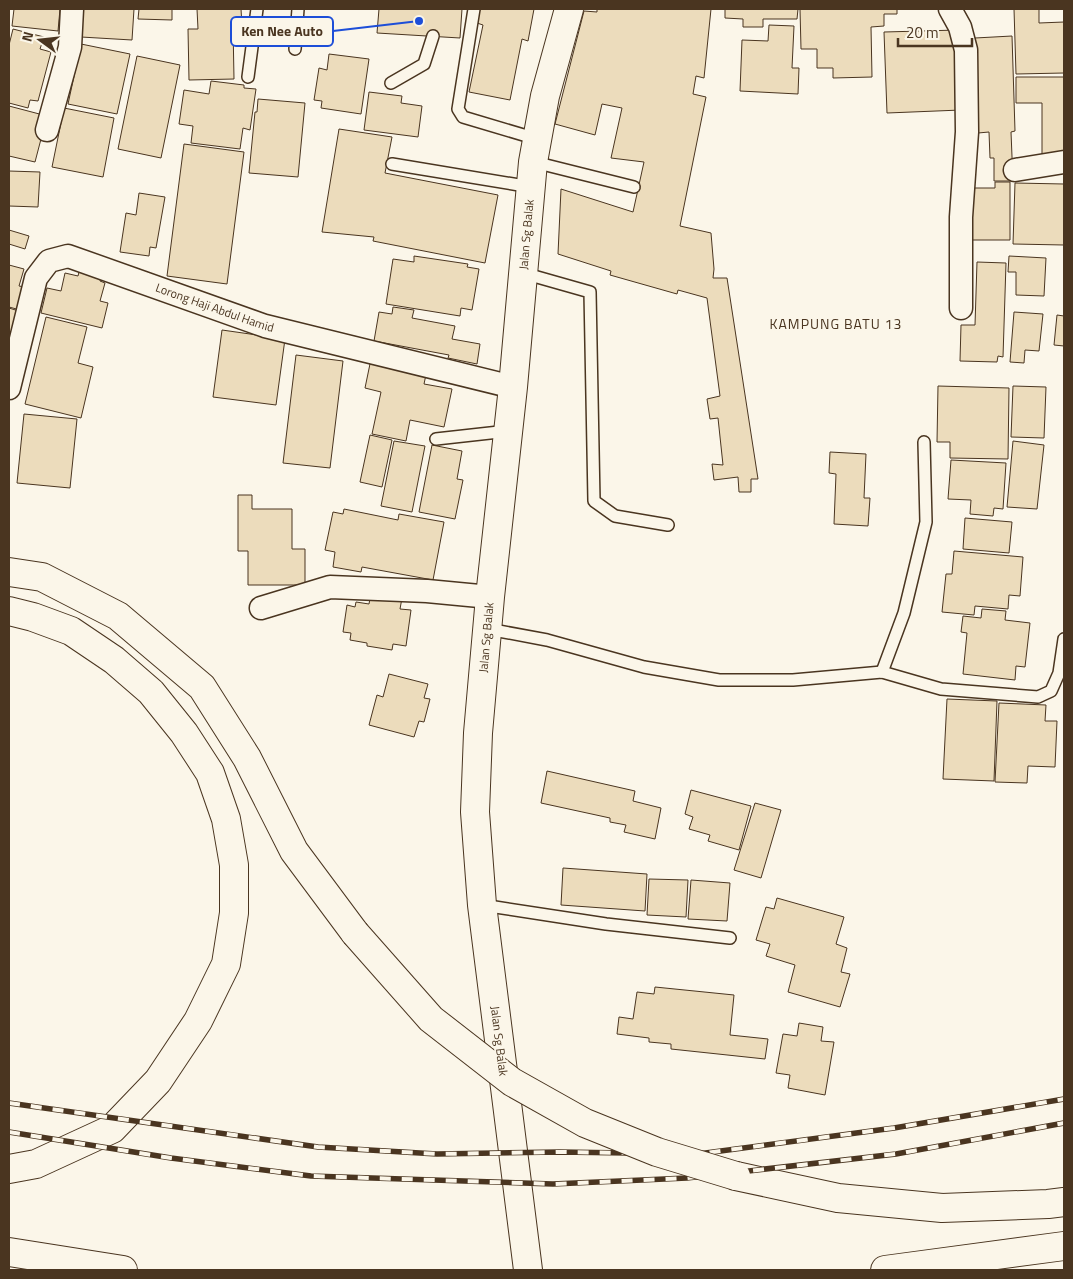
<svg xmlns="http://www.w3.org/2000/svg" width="1073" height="1279" font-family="'Titillium Web',sans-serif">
<rect width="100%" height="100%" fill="#fbf6e9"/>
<g fill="#ecdcbc" stroke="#4a3520">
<polygon points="14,9 60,9 58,31 12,26"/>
<polygon points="82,9 134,9 132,40 81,37"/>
<polygon points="139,9 172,9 172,20 138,19"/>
<polygon points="197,9 241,9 242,26 233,26 234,79 189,80 188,29 198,29"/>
<polygon points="379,9 462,9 460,38 377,33"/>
<polygon points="480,9 534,9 528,41 522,39 510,100 469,92 483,25 477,23"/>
<polygon points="597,9 711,9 704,78 696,76 693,94 706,97 680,226 711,233 714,269 713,278 727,278 758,479 751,479 751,492 739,492 738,477 714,480 712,464 723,465 718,418 710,419 707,399 720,396 707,298 678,290 677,294 610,275 611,271 558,254 561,189 633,212 644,162 611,158 622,108 602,104 595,135 555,124 584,11 597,12"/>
<polygon points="725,9 798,9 797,19 763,19 763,27 743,27 743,19 725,18"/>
<polygon points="800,9 897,9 897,14 884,14 884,26 871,27 872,77 833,78 833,68 817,68 817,49 801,49"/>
<polygon points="1014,9 1039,9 1039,23 1064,22 1064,73 1016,74"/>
<polygon points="769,25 794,26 792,68 799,68 798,94 740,91 742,40 768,41"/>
<polygon points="13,29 44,37 40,49 51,52 38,101 30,100 28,108 9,103 9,45"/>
<polygon points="958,30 961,110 887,113 884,32"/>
<polygon points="1012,36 1015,131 1011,132 1013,181 994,181 994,158 990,158 989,132 978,133 975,38"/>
<polygon points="81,44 130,54 117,114 68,104"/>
<polygon points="329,54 369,59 361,114 321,108 322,101 314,100 319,68 327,70"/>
<polygon points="137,56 180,65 161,158 118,149"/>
<polygon points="1016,77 1064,77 1064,165 1042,156 1042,103 1016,103"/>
<polygon points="211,81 244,85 244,88 256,89 250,130 243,128 240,149 191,143 193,126 179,124 184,90 209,94"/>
<polygon points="369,92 402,96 401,103 422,106 418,137 364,130"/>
<polygon points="258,99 305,103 298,177 249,173 255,112 257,112"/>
<polygon points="9,106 47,116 35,162 9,156"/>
<polygon points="64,108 114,118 103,177 52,167"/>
<polygon points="339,129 392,137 385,173 498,195 485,263 373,241 374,237 322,232"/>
<polygon points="184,144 244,152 227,284 167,276"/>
<polygon points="9,171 40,172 38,207 9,206"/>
<polygon points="995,182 1010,182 1010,240 971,240 971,188 995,188"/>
<polygon points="1015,183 1064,184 1064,245 1013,244"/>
<polygon points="139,193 165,197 156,248 150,247 149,256 120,252 126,213 136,215"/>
<polygon points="9,230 29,236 25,249 9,244"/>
<polygon points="414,256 468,264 467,267 479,269 472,310 461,308 460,316 386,304 393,259 414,262"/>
<polygon points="1009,256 1046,258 1044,296 1016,295 1016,272 1008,272"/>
<polygon points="977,262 1006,263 1003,357 998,356 997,362 960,361 961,325 975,325"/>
<polygon points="9,265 24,269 19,286 30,288 24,311 9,307"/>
<polygon points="80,268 102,273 100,281 105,283 100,301 108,303 102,328 41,313 47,288 61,291 65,273 78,276"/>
<polygon points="393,307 414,310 412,318 455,326 452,339 480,344 477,364 448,358 449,355 374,341 379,312 392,314"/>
<polygon points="9,308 22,312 9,345"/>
<polygon points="1014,312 1043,314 1039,351 1025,350 1024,363 1010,362"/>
<polygon points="1057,315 1064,316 1064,346 1054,345"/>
<polygon points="46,317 87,327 78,363 93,367 81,418 25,404"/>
<polygon points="222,330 285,339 276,405 213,397"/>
<polygon points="296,355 343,361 330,468 283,463"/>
<polygon points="371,359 427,370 424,384 452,389 444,427 410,420 406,441 372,434 381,392 365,388"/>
<polygon points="938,386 1009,388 1008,459 950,458 950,442 937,442"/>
<polygon points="1013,386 1046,387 1044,438 1011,437"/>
<polygon points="24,414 77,419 70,488 17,483"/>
<polygon points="370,435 392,440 382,487 360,482"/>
<polygon points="394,441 425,446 412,512 381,506"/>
<polygon points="1013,441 1044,445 1037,509 1007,507"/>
<polygon points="432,445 462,451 457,479 463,480 455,519 419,512"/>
<polygon points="830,452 866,454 864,498 870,498 868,526 834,524 836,474 829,473"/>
<polygon points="951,460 1006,463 1003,509 994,508 993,516 970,514 971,500 948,499"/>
<polygon points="238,495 252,495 252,509 292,509 292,549 305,549 305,585 248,585 248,551 238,551"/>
<polygon points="344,509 398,520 399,514 444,522 433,580 362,567 361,572 333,567 335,552 325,550 333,512 343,514"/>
<polygon points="965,518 1012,522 1009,553 963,549"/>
<polygon points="954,551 1023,557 1020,596 1009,595 1008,609 975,606 974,615 942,612 946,574 952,574"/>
<polygon points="371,593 402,598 400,609 411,610 406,646 393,644 392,650 367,646 367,643 350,640 351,633 343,632 347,605 355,607 356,602 369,604"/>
<polygon points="982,609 1006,611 1005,620 1030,623 1025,667 1016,666 1015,680 963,674 967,633 961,632 963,616 981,618"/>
<polygon points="389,674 428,684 424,698 430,699 424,722 419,721 414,737 369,725 377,695 383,697"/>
<polygon points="947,699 997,701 994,781 943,779"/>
<polygon points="999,703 1046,705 1045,721 1057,721 1055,767 1028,766 1027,783 995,782"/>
<polygon points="547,771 635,791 633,801 661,808 655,839 624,832 626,825 610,822 610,818 541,803"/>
<polygon points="691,790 751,806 739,850 708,841 710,835 689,829 693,817 685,814"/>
<polygon points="755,803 781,810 761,878 734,870"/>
<polygon points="563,868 647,874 645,911 561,905"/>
<polygon points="649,879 688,880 686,917 647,915"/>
<polygon points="691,880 730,883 727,921 688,919"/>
<polygon points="777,898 844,917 836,944 847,948 841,972 850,974 840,1007 788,992 795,965 766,956 770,944 756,940 766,907 774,909"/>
<polygon points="655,987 734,995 730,1035 768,1039 765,1059 671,1049 671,1044 649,1042 649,1038 617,1034 619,1017 633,1019 637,992 654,994"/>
<polygon points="799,1023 823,1027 821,1041 834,1042 825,1095 788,1088 790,1075 776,1073 783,1034 797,1036"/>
</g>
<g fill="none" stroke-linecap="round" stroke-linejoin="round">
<g stroke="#4a3520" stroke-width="14">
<g id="service">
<polyline points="474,9 458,109 463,117 537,139"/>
<polyline points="295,49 298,9"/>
<polyline points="248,77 257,9"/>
<polyline points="391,83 424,64 433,36"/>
<polyline points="534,162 634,187"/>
<polyline points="392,164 531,187"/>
<polyline points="523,273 590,292 594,501 615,516 668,525"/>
<polyline points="436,439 508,431"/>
<polyline points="488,629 547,640 644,667 719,680 793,680 882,672 941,689 1038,697 1051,691 1059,673 1064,639"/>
<polyline points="882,672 904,613 926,522 924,442"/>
<polyline points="482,905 606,924 730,938"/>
</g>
</g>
<g stroke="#4a3520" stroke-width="25">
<g id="minor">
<polyline points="950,9 960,27 966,50 967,132 961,217 961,308"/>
<polyline points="47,130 70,47 72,9"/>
<polyline points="1015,170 1064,162"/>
<path id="s1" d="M9,388l27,-110 13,-17 19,-5 197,70 248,61"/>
<polyline points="261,608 330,587 427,591 490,597"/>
</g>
</g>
<g stroke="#4a3520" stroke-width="30">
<g id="tertiary">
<path id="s2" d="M528,1270l-46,-365 -7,-93 3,-79 12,-136 23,-210 20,-225 12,-66 24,-87"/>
</g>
</g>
<g stroke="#4a3520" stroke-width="30">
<g id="motorway">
<polyline points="9,572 42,577 118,616 202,687 247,758 294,851 355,933"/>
<polyline points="9,611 33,617 71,631 114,660 151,692 184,733 210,773 226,819 234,865 234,913 226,964 198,1021 158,1081 112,1129 36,1164 9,1169"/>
<polyline points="736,1176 838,1198 942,1208 1048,1204 1064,1202"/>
<polyline points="9,1252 123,1270"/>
<polyline points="885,1270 1064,1246"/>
</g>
</g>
<use href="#service" stroke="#fbf6e9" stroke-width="11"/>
<use href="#minor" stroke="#fbf6e9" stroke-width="22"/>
<use href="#tertiary" stroke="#fbf6e9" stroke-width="28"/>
<use href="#motorway" stroke="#fbf6e9" stroke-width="28"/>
<g stroke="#4a3520" stroke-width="5.5">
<g id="rail">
<polyline points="9,1103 318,1147 437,1154 559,1152 698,1154 894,1128 1064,1099"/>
<polyline points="9,1132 171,1158 311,1176 553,1184 687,1178 896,1154 1064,1123"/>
</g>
</g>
<use href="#rail" stroke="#fbf6e9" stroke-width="4" stroke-dasharray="11" stroke-linecap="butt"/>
<g stroke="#4a3520" stroke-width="30" stroke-linecap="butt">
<polyline id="motorway-bridge" points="355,933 431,1019 512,1082 585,1123 657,1152 736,1176"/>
</g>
<use href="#motorway-bridge" stroke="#fbf6e9" stroke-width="28"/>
</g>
<g text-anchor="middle" stroke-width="4" stroke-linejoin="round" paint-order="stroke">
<g font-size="12" fill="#4a3520" stroke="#fbf6e9">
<text dy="4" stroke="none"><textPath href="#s2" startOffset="1041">Jalan Sg Balak</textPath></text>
<text dy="4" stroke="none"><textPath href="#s1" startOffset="310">Lorong Haji Abdul Hamid</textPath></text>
<text dy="4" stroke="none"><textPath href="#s2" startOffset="636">Jalan Sg Balak</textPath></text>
<text transform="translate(499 1041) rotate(83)" y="4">Jalan Sg Balak</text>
</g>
<g font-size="14" letter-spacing="1" fill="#4a3520" stroke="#fbf6e9">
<text x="836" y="329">KAMPUNG BATU 13</text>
</g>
</g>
<path fill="none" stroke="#1d4ed8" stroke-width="2" d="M419 21L333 31"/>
<circle fill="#1d4ed8" stroke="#fbf6e9" stroke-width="2" cx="419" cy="21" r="5"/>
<rect fill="#fbf6e9" stroke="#1d4ed8" stroke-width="2" x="231" y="17" width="102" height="29" rx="5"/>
<g font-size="14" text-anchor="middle" font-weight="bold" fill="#4a3520">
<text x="282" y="36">Ken Nee Auto</text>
</g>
<rect width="1073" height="1279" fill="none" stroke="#4a3520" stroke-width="20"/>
<g transform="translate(40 40) rotate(285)" stroke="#fbf6e9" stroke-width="4" paint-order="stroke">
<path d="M0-4L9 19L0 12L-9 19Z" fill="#4a3520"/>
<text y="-8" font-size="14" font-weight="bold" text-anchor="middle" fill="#4a3520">N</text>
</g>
<path d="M898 38v8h74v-8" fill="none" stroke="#4a3520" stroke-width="2.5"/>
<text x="906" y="38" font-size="15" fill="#4a3520" stroke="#fbf6e9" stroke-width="4" paint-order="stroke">20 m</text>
</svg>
